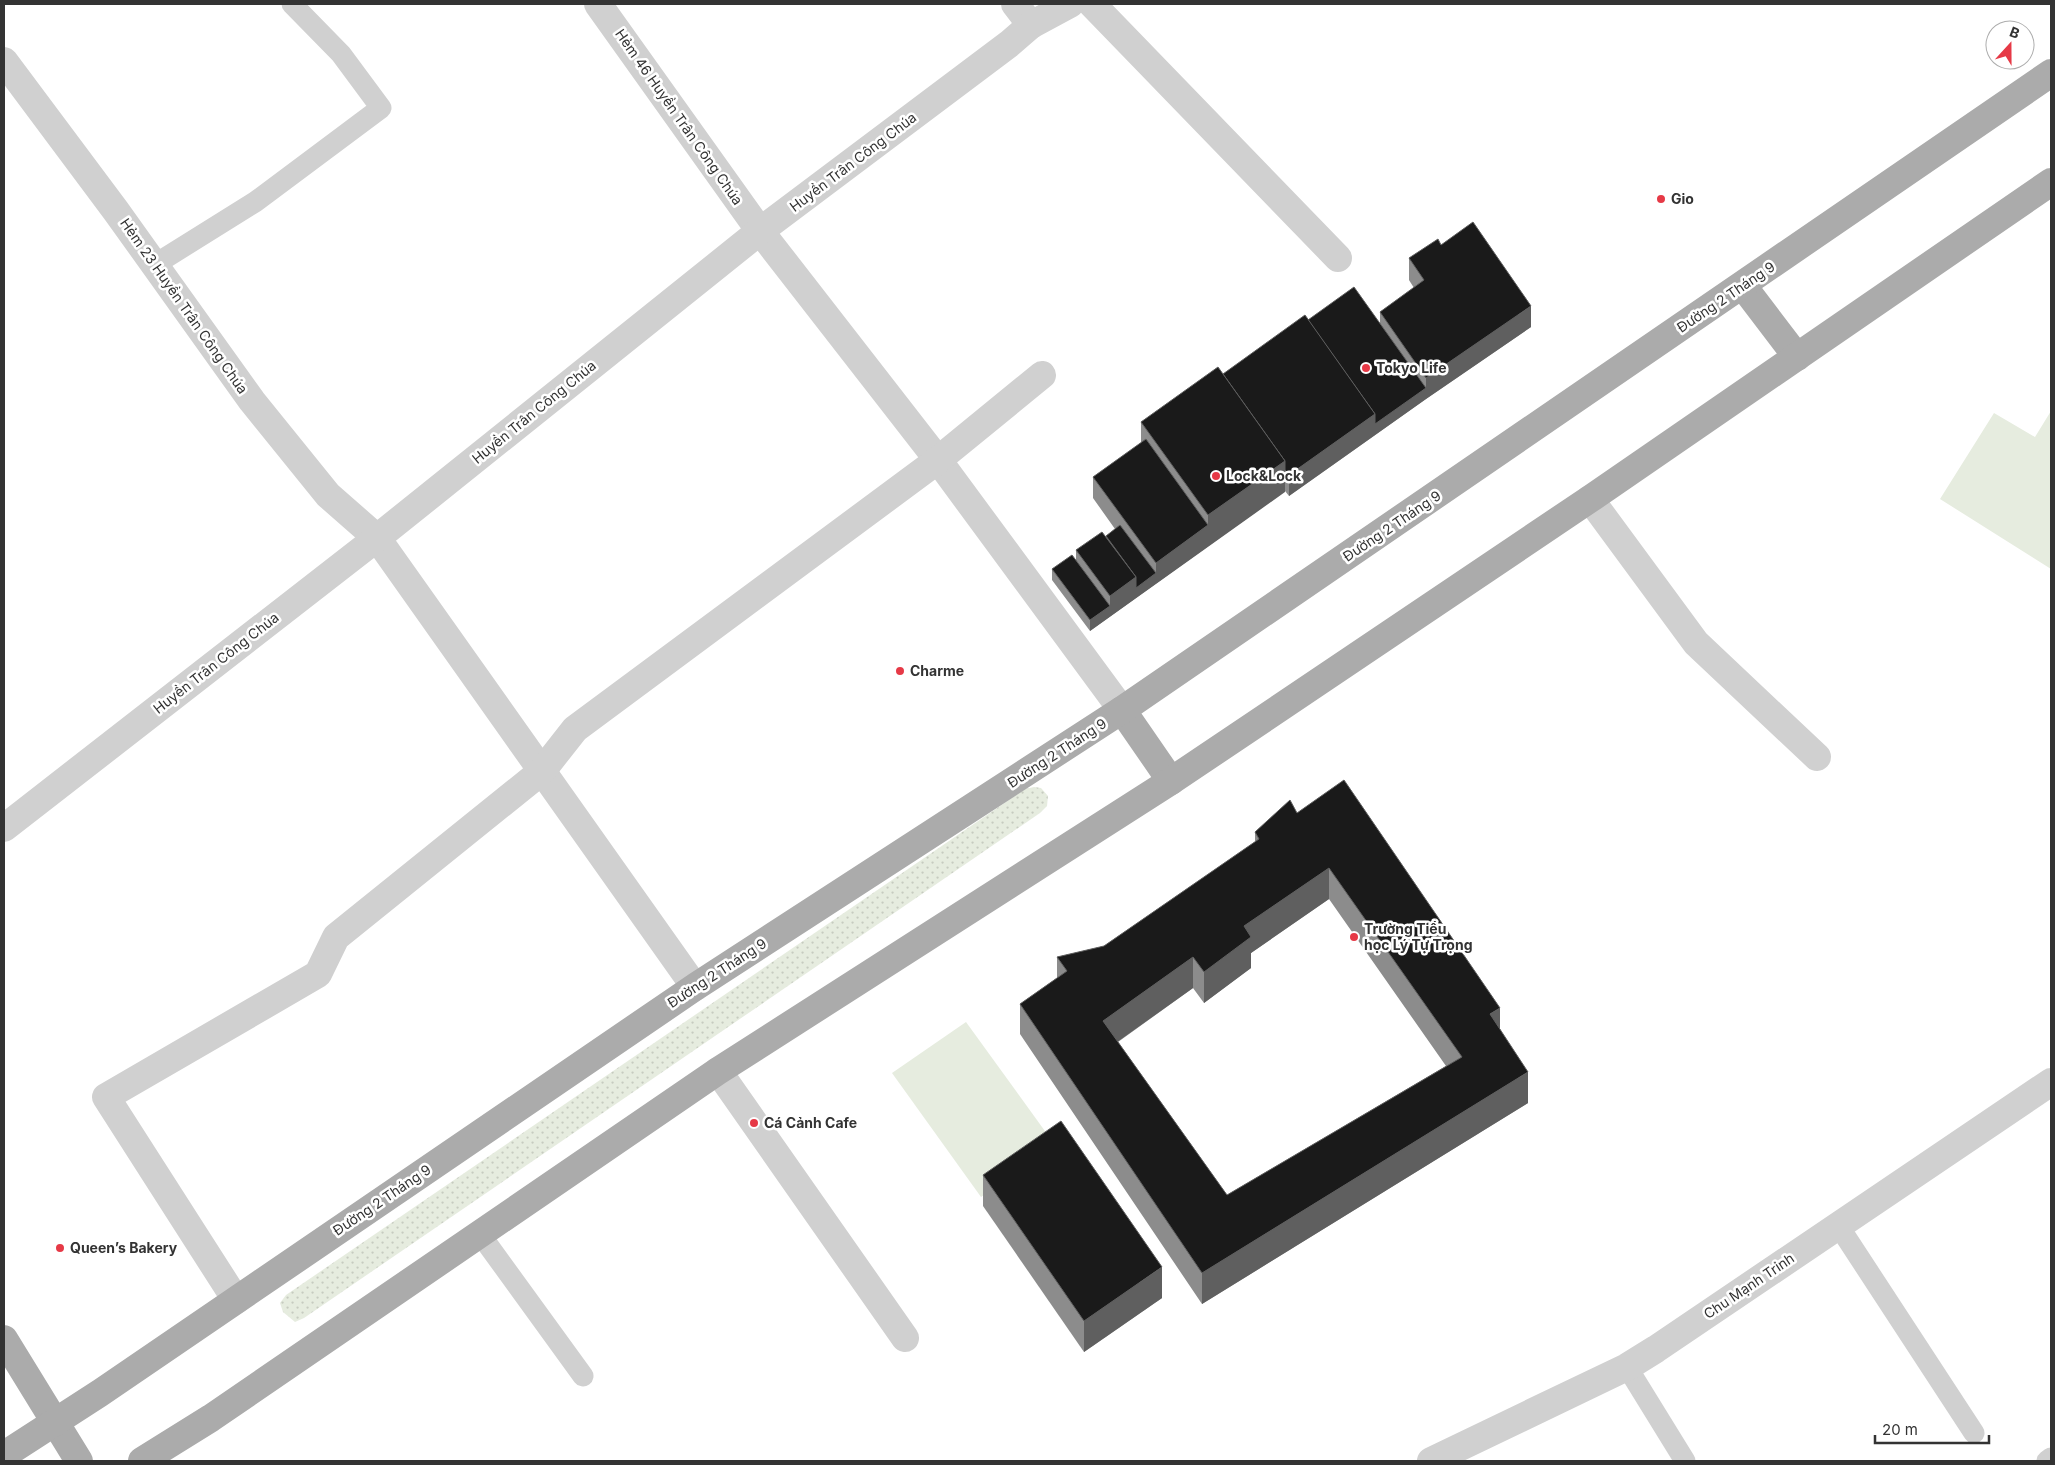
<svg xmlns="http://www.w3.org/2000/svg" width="2055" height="1465" font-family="Inter,sans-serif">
<defs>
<pattern id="grass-dots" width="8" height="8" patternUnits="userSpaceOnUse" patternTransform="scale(1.25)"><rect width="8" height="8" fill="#e6ecdf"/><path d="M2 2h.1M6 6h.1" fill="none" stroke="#c6cbc0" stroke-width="1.8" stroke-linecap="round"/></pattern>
</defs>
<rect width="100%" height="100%" fill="#fff"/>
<polygon fill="url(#grass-dots)" points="1034,787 1041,788 1048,796 1047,806 1040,813 304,1318 295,1322 283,1312 280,1303 286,1295 1025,789"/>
<g fill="#e6ecdf">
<polygon points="2051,411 2051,569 1940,499 1994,413 2035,437"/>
<polygon points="966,1022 1055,1145 981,1197 892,1073"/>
</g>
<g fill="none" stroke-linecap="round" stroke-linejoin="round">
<g stroke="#d0d0d0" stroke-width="21">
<polyline points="154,265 255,202 381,108 341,54 292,4"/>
<polyline points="1838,1225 1974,1433"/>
<polyline points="480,1234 583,1376"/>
<polyline points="1627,1367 1685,1461"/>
<polyline points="2047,1461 2051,1458"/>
</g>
<g stroke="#d0d0d0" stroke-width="28">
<polyline points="598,4 760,231 938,460 1122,710"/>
<polyline points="1015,4 1031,25"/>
<polyline points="1092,4 1338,258"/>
<polyline points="4,61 116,211 252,401 328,495 377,538 695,987"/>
<polyline points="1590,499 1696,643 1817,757"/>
<polyline points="718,1071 905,1338"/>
<polyline points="236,1300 106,1097 318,974 336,937 542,771 575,729 938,460 1042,375"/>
<polyline points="1431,1461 1627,1367 1656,1349 2051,1082"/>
</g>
<polyline stroke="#d0d0d0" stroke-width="28" points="4,828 377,538 760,231 1009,44 1031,25 1070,4"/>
<g stroke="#ababab" stroke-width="28">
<polyline points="1743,286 1797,357"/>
<polyline points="1122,710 1171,781"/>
<polyline points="4,1339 79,1461"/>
<polyline points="4,1455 100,1393 695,987 1122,710 2051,73"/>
<polyline points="142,1461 211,1418 718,1071 1171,781 1590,499 2051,182"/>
</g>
</g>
<g fill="#8c8c8c" fill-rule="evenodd">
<polygon points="1441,245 1531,327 1426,399 1289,496 1285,491 1090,631 1052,580 1052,569 1076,560 1076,550 1106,536 1115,529 1093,498 1093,477 1141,443 1141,422 1223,374 1308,320 1380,323 1380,312 1414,288 1409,280 1409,258"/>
<path d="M1297,813l203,216 28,74 -326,201 -182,-270v-30l37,-26v-21l47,-11 151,-104v-10zM1329,899l117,167 -219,129 -109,-153 75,-54 11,15 47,-35v-15z"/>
<polygon points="983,1175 1162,1298 1084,1352 983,1206"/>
</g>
<g fill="#5f5f5f">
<polygon points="1531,306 1531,327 1426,399 1426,378"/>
<polygon points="1426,388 1426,399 1289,496 1289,475 1375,414"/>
<polygon points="1285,461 1285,492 1090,631 1090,620 1110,606 1110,596 1136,577 1156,573 1156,563 1208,525 1208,515"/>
<polygon points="1329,868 1329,899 1251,953 1251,968 1204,1003 1204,972 1244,926"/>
<polygon points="1193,957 1193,988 1103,1052 1103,1021"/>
<polygon points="1500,1008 1500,1039 1490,1014"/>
<polygon points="1528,1072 1528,1103 1202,1304 1202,1273"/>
<polygon points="1162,1267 1162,1298 1084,1352 1084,1321"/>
</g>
<g fill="#1a1a1a" stroke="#5f5f5f" fill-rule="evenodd">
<polygon points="1473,222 1531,306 1426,378 1380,312 1424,280 1409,258 1438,239 1441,245"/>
<polygon points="1354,287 1426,388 1375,424 1375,414 1308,320"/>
<polygon points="1305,315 1375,414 1289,475 1285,470 1285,461 1223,374"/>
<polygon points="1218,367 1285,461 1208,515 1141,422"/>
<polygon points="1146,439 1208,525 1156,563 1093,477"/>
<polygon points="1120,525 1156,573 1136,588 1136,577 1106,536"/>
<polygon points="1102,532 1136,577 1110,596 1076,550"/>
<polygon points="1072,555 1110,606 1090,620 1052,569"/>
<path d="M1344,780l156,228 -10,6 38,58 -326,201 -182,-269 47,-33 -10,-14 47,-11 155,-107 -4,-7 35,-32 7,13zM1329,868l133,189 -235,138 -124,-174 90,-64 11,15 47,-35 -7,-11z"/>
<polygon points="1061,1121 1162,1267 1084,1321 983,1175"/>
</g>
<g fill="#e63946" stroke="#fff" stroke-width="2">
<circle cx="1661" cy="199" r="5"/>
<circle cx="1366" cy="368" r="5"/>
<circle cx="1216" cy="476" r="5"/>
<circle cx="900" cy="671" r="5"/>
<circle cx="1354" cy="937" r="5"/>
<circle cx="754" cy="1123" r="5"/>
<circle cx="60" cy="1248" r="5"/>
</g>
<g text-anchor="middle" stroke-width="5" stroke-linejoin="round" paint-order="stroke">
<g font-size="14" fill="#333" stroke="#fff">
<text transform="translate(679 117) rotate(55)" y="5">Hẻm 46 Huyền Trân Công Chúa</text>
<text transform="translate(853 162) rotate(-37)" y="5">Huyền Trân Công Chúa</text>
<text transform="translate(1726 297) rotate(-34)" y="5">Đường 2 Tháng 9</text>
<text transform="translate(184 306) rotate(55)" y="5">Hẻm 23 Huyền Trân Công Chúa</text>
<text transform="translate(534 412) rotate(-39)" y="5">Huyền Trân Công Chúa</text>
<text transform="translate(1392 526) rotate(-34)" y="5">Đường 2 Tháng 9</text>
<text transform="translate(216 663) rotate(-38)" y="5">Huyền Trân Công Chúa</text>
<text transform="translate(1057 753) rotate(-33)" y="5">Đường 2 Tháng 9</text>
<text transform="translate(717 973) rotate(-33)" y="5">Đường 2 Tháng 9</text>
<text transform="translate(382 1200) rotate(-34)" y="5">Đường 2 Tháng 9</text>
<text transform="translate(1749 1286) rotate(-34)" y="5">Chu Mạnh Trinh</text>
</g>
<g font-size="14" font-weight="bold" fill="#333" stroke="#fff" text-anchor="start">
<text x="1671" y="204">Gio</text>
<text x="1376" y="373">Tokyo Life</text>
<text x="1226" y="481">Lock&amp;Lock</text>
<text x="910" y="676">Charme</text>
<text x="1364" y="934">Trường Tiểu<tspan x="1364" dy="16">học Lý Tự Trọng</tspan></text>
<text x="764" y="1128">Cá Cảnh Cafe</text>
<text x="70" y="1253">Queen’s Bakery</text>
</g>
</g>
<rect width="2055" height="1465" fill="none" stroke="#333333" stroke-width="10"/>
<g transform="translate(2010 45) rotate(21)"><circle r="24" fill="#ffffff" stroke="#adadad"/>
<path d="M0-4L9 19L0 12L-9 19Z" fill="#e63946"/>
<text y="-8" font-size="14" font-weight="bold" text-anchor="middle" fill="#333333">B</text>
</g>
<path d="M1875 1435v8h114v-8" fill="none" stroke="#333333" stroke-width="2.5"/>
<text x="1882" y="1435" font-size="15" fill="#333333" stroke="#ffffff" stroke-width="4" paint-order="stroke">20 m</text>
</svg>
